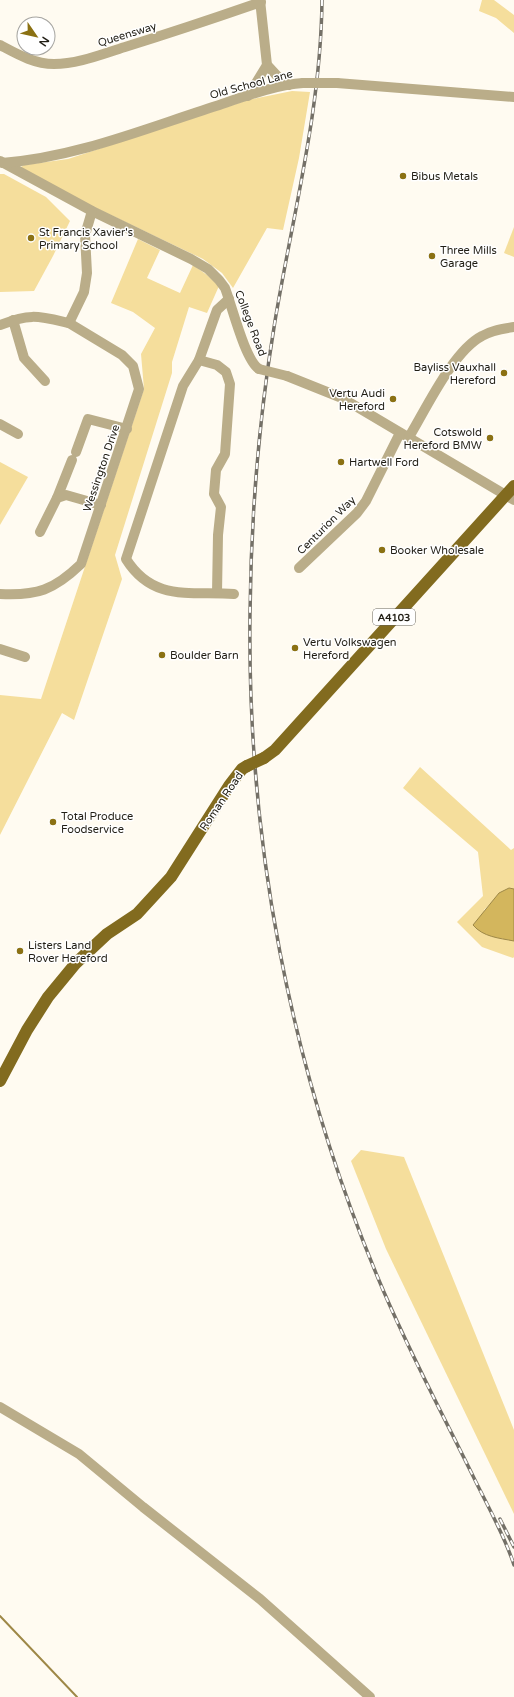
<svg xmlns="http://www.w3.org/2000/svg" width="514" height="1697" font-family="'Varela Round',sans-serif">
<rect width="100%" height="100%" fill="#fffbf1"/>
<g fill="#f5de9c">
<polygon points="482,0 494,0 514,15 514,33 496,18 479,11"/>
<polygon points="292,91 310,92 299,158 283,230 267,228 233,288 222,273 203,259 94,207 21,170 21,167 24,165 68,159 248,100"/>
<polygon points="0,174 4,174 46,197 70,221 53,256 34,291 0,292"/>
<polygon points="514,227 514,257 504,253"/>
<polygon points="138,239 160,250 147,278 180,293 193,265 207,275 219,286 207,313 189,307 172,362 172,373 115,555 122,579 74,720 62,713 0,835 0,695 41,699 144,389 141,354 155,328 133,312 111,303"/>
<polygon points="0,462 28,477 0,525"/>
<path d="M420,767l91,83 3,-2v41l-5,-1c-10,6 -16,14 -25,22l11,27 19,4v16l-1,1 -31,-11 -25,-25 26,-26 -5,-44 -75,-64z"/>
<polygon points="361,1150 404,1157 514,1430 514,1514 386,1249 351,1161"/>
</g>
<path fill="#d3b65d" stroke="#9e8847" d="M509,888l5,1v52c-15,-3 -31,-4 -41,-16l26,-32z"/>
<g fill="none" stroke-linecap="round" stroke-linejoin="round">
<polyline stroke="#9e8847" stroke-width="2" points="0,1616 77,1697"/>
<g stroke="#baad89" stroke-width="10">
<polyline points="260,0 267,65 279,78 289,85"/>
<path d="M0,45c17,9 34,19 54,19 24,0 48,-10 71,-17 45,-14 90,-29 136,-45"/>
<polyline points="337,83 514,97"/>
<polyline points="248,96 267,65"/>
<path d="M0,161l92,50 99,48 17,10 11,11 6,8c7,18 20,72 34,81"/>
<path d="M2,163c75,-6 142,-34 214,-57 24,-8 62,-22 87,-23"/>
<path d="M229,299l-12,11 -18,50 -16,26 -57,173c27,43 64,32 108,35"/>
<polyline points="13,320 24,358 45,381"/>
<path d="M0,325c30,-12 38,-9 69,-2l15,-31 3,-19 -2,-38 7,-24"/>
<polyline points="199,360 217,365 226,372 230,384 225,454 216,470 214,494 221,507 218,535 217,593"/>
<polyline points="287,376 342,398 514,500"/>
<polyline points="0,424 18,434"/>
<path d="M409,437c17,-28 44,-86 73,-101 10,-6 20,-7 32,-9"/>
<polyline points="76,452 88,419 127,429"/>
<polyline points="57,498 72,460"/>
<polyline points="40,532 57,498 66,495 101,505"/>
<polyline points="299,568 357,513 366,501 400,433"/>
<path d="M0,594c37,2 54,-4 81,-30l58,-175 -6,-23 -11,-11 -53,-32"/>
<polyline points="0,649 25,657"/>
<polyline points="0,1407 79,1454 143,1507 260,1599 370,1697"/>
</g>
<g stroke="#826b1f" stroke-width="12">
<polyline points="264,758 275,750 514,486"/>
<polyline points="0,1081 27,1030 48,997 76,963 107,934 137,914 171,877 229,786 242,769 247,766"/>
</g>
<g stroke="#747067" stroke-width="3.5">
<g id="rail">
<path d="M322,0c-1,109 -29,214 -47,321 -16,96 -24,194 -25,292 -3,228 40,454 128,665 28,68 63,133 95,198 14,29 31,58 41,89"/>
<polyline points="500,1519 514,1547"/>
</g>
</g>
<use href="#rail" stroke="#fff" stroke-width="2" stroke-dasharray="6" stroke-linecap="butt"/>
<g stroke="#baad89" stroke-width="10">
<polyline points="303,83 337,83"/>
<polyline points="259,369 287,376"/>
</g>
<polyline stroke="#826b1f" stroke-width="12" points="247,766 264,758"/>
</g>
<g fill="#8b7113" stroke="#fff" stroke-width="1.5">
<circle cx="403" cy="176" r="4"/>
<circle cx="31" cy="238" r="4"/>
<circle cx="432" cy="256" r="4"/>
<circle cx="504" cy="373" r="4"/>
<circle cx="393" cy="399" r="4"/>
<circle cx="490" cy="438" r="4"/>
<circle cx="341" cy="462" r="4"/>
<circle cx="382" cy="550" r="4"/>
<circle cx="295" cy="648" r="4"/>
<circle cx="162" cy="655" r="4"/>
<circle cx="53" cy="822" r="4"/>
<circle cx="20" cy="951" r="4"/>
</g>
<g text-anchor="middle" stroke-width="3" stroke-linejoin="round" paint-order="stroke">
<rect fill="#fff" stroke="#64625b" stroke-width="1" x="373" y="609" width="42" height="16" rx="3"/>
<g font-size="10" font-weight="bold" fill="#211e15">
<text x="394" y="621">A4103</text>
</g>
<g font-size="11" fill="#211e15" stroke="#fff">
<text transform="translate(127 34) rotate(-17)" y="4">Queensway</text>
<text transform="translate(251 84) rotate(-15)" y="4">Old School Lane</text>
<text transform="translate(251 323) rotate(69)" y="4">College Road</text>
<text transform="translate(101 468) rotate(-71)" y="4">Wessington Drive</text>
<text transform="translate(326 525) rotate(-45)" y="4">Centurion Way</text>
<text transform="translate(221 801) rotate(-56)" y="4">Roman Road</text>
</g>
<g font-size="11" fill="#211e15" stroke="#fff" text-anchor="start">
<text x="411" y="180">Bibus Metals</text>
<text x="39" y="236">St Francis Xavier's<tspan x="39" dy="13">Primary School</tspan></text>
<text x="440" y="254">Three Mills<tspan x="440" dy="13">Garage</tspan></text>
<text x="496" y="371" text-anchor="end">Bayliss Vauxhall<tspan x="496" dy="13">Hereford</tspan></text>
<text x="385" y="397" text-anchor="end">Vertu Audi<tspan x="385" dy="13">Hereford</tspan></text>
<text x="482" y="436" text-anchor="end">Cotswold<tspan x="482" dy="13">Hereford BMW</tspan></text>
<text x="349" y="466">Hartwell Ford</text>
<text x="390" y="554">Booker Wholesale</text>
<text x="303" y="646">Vertu Volkswagen<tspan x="303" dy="13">Hereford</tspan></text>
<text x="170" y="659">Boulder Barn</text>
<text x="61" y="820">Total Produce<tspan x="61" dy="13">Foodservice</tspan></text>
<text x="28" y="949">Listers Land<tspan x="28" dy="13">Rover Hereford</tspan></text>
</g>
</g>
<g transform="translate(36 36) rotate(124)"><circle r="19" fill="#ffffff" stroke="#a6a5a1"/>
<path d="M0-3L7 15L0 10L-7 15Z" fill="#8b7113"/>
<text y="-6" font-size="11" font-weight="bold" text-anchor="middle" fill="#211e15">N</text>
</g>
</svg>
